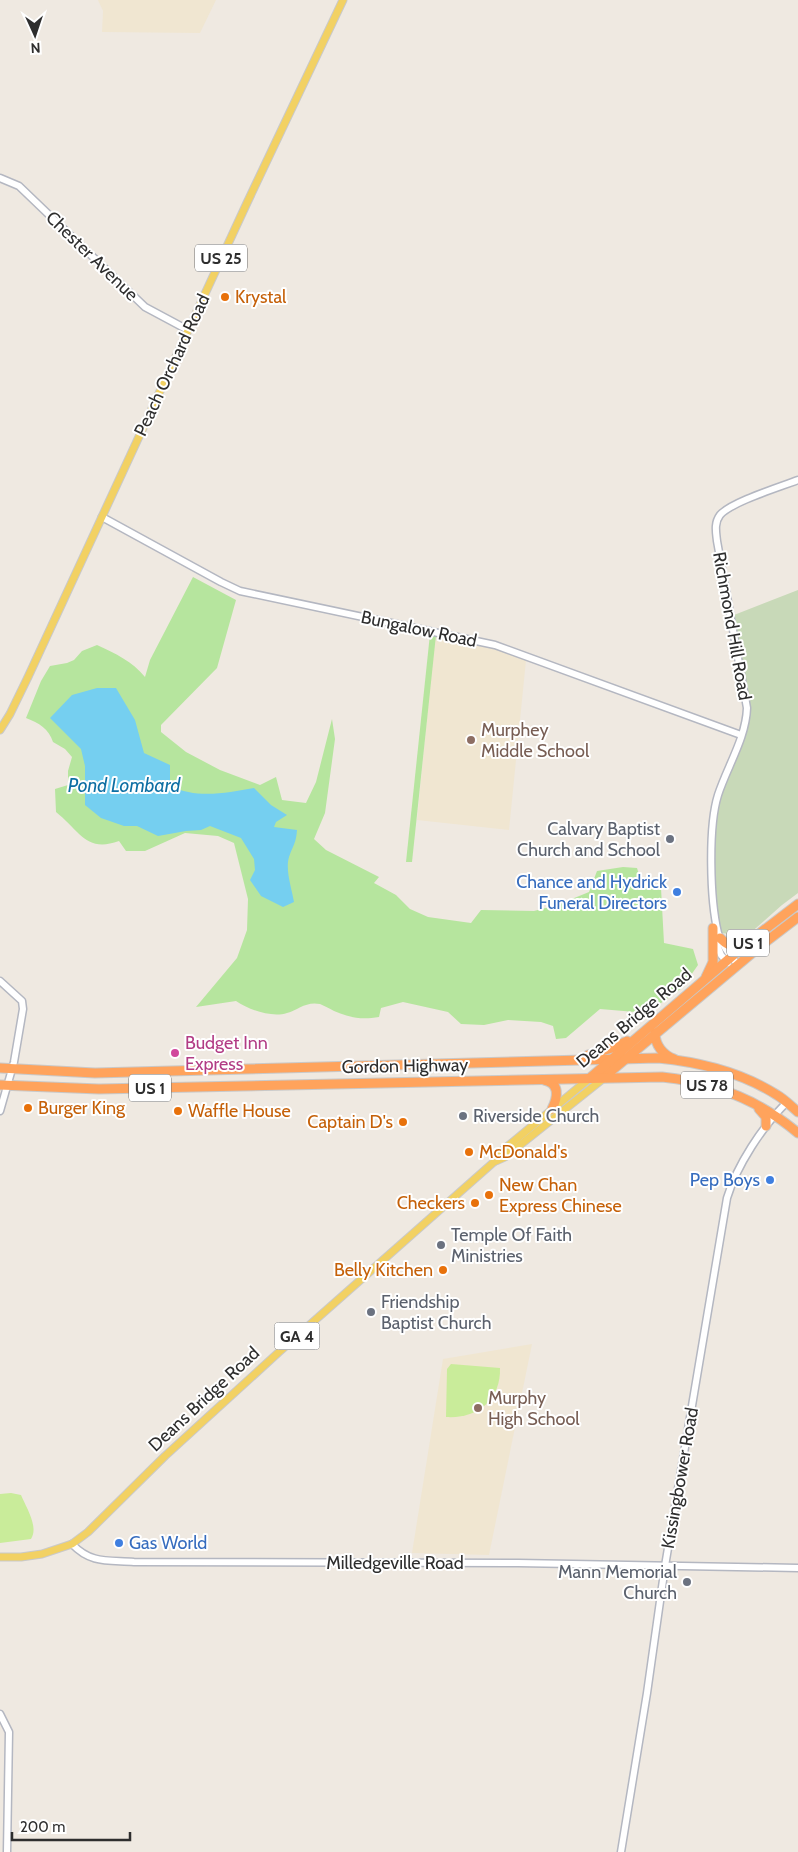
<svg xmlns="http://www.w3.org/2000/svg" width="798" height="1852" font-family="Cabin,sans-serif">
<rect width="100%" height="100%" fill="#efe9e1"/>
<g fill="#f0e6d1">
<polygon points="98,0 216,0 200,33 102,32 103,11"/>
<polygon points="435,637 498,650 526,660 509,830 417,820"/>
<polygon points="532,1344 489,1555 412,1553 443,1359"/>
</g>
<g fill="#b6e59e">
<path d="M193,577l43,23 -19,68 -56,57v7l25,20 34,18 40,15 16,-8 6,23 24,3 10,-21 16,-63 3,20 -10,74 -11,26 12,11 53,27 -5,6 22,12 14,14 18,8 43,6 10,-13 53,1 23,-6 32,-13 8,-21 26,-4 14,1 3,10 -6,8 27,2 3,55 29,6 5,16 -16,23 -35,25 -47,-4 -34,29 -10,1 -3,-13 -12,-4 -33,-2 -24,5 -23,-1 -13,-12 -45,-10 -22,6 -2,9c-17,3 -29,1 -45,-6 -4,-2 -9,-5 -14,-7 -14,-3 -22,6 -33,9 -15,5 -38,-3 -51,-12l-40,6 41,-49 10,-28 1,-31 -14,-56 -16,-7 -33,-3 -40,18h-19l-7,-10c-33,12 -39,-10 -63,-29l-1,-23 13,-4v-14l4,-14 -7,-8 -12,-7c-4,-13 -14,-19 -27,-24l15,-37 9,-15 17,-3 7,-3 8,-9 15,-6c19,9 35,16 48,32l5,-17z"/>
<polygon points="430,634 436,635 412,862 406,862"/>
</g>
<polygon fill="#c8d9b8" points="798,590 798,893 782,905 748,935 718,933 712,846 717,798 746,721 744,691 734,615"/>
<g fill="#c9ec9a">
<path d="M451,1364l49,4c1,32 -23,51 -54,49l1,-48z"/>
<path d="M11,1493l10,2c5,12 18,32 10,44l-31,4v-49z"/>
</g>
<path fill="#75cff0" d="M97,688h19l19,32 9,33 26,12v21c27,13 56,7 84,2l17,17 16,10 -11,7 -2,5 23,3c-1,14 -4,15 -8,27 -4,13 3,32 5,45l-11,5 -22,-11 -11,-16 5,-10 -1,-11 -13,-21 -31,-12 -9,4 -15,1 -28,5 -21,-10h-13l-23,-8 -16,-13v-39l-4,-17 -31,-31 22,-23z"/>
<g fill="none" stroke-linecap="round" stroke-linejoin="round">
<g stroke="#b4b7c1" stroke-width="9">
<g id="secondary">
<polyline points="0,178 19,186 145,307 188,330"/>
<polyline points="102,517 221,582 240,591 495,645 741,735"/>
<polyline points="715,939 721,955 728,963"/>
<path d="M738,965c-8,-10 -16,-19 -20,-32 -8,-33 -10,-106 0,-138 9,-28 28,-57 29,-87l-30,-167c-1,-9 -3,-18 3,-26 11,-13 60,-28 78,-35"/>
<polyline points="0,981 22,1001 23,1009 14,1062 0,1111"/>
<path d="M72,1544c19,20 36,16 62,18l384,1 280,5"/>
<polyline points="0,1714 9,1732 7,1852"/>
<path d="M621,1852l26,-159 18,-127 62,-368c10,-33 35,-71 60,-96"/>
</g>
</g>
<g stroke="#c9c9c9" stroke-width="9">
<g id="primary">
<polyline points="0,730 10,714 28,677 246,205 343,0"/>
<polyline points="496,1161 505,1157 604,1078"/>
<polyline points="0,1557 21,1557 42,1554 72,1544 88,1532 165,1456 279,1352 495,1161 502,1151 590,1078"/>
</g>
</g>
<g stroke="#c9c9c9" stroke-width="11">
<g id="highway">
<path d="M720,938c7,7 15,12 25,6"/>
<polyline points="706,977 713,962 713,928"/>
<path d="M655,1033c0,12 8,22 19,26"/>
<polyline points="588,1055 612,1048 627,1041"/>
<path d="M0,1068l95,5 563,-15c41,4 83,14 119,37 7,4 14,11 21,17"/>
<polyline points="604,1077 763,944 798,917"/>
<polyline points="590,1078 751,940 798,904"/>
<path d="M544,1080c16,3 14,17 8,29"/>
<path d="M0,1085l99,4 563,-12c50,5 97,23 136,56"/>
<polyline points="759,1109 766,1117 766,1126"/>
</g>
</g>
<use href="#secondary" stroke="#fff" stroke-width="6"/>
<use href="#primary" stroke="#f2d163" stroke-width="7"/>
<use href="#highway" stroke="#ffa35c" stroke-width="9"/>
</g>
<g fill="#e8710a" stroke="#fff" stroke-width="2">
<circle cx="225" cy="297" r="5"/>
<circle cx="28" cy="1108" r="5"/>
<circle cx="178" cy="1111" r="5"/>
<circle cx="403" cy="1122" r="5"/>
<circle cx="469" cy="1152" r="5"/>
<circle cx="489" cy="1195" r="5"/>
<circle cx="475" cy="1203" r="5"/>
<circle cx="443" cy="1270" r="5"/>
</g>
<g fill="#8d6e63" stroke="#fff" stroke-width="2">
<circle cx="471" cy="740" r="5"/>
<circle cx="478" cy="1408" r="5"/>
</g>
<g fill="#6b7280" stroke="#fff" stroke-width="2">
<circle cx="670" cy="839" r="5"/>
<circle cx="463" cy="1116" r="5"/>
<circle cx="441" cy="1245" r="5"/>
<circle cx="371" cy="1312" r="5"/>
<circle cx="687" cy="1582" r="5"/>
</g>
<g fill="#3f7fe0" stroke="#fff" stroke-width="2">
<circle cx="677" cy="892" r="5"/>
<circle cx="770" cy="1180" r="5"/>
<circle cx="119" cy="1543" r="5"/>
</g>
<circle fill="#d1479c" stroke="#fff" stroke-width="2" cx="175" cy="1053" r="5"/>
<g text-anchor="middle" stroke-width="4" stroke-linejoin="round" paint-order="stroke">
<g fill="#fff" stroke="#6d6d6d" stroke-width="1">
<rect x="195" y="244.5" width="52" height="27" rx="4"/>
<rect x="727" y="929.5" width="42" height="27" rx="4"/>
<rect x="681" y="1071.5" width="52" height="27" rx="4"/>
<rect x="129" y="1074.5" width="42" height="27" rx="4"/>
<rect x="274.5" y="1322.5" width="45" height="27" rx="4"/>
</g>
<g font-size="16" font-weight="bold" fill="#2e2e2e">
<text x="221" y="264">US 25</text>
<text x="748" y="949">US 1</text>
<text x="707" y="1091">US 78</text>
<text x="150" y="1094">US 1</text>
<text x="297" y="1342">GA 4</text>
</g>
<g font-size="18" fill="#2e2e2e" stroke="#fff">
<text transform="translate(92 256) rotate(44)" y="6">Chester Avenue</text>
<text transform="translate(172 365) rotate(-65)" y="6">Peach Orchard Road</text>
<text transform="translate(732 626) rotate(80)" y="6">Richmond Hill Road</text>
<text transform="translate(419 629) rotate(12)" y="6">Bungalow Road</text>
<text transform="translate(634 1018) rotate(-40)" y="6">Deans Bridge Road</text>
<text transform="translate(405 1066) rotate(-1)" y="6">Gordon Highway</text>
<text transform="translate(204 1399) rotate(-43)" y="6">Deans Bridge Road</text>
<text transform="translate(680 1478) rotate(-80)" y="6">Kissingbower Road</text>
<text x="395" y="1569">Milledgeville Road</text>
</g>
<g font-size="18" fill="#c56008" stroke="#fff" text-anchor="start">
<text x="235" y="303">Krystal</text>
<text x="38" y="1114">Burger King</text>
<text x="188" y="1117">Waffle House</text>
<text x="393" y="1128" text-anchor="end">Captain D's</text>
<text x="479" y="1158">McDonald's</text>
<text x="499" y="1191">New Chan<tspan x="499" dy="21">Express Chinese</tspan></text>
<text x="465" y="1209" text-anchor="end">Checkers</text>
<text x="433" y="1276" text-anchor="end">Belly Kitchen</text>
</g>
<g font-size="18" fill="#785e54" stroke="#fff" text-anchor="start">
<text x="481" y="736">Murphey<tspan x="481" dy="21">Middle School</tspan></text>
<text x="488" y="1404">Murphy<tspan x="488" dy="21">High School</tspan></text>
</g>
<g font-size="18" fill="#5b616d" stroke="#fff" text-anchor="start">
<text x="660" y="835" text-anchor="end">Calvary Baptist<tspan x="660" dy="21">Church and School</tspan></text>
<text x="473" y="1122">Riverside Church</text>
<text x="451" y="1241">Temple Of Faith<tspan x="451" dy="21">Ministries</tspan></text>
<text x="381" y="1308">Friendship<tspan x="381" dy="21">Baptist Church</tspan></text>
<text x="677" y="1578" text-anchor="end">Mann Memorial<tspan x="677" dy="21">Church</tspan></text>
</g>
<g font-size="18" fill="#366cbe" stroke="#fff" text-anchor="end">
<text x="667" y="888">Chance and Hydrick<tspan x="667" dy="21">Funeral Directors</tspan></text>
<text x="760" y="1186">Pep Boys</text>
<text x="129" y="1549" text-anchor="start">Gas World</text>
</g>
<g font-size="18" fill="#b23c85" stroke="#fff" text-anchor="start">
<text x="185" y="1049">Budget Inn<tspan x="185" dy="21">Express</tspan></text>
</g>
<g font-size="19" font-style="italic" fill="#0d6fa3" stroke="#fff">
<text x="124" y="792">Pond Lombard</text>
</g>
</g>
<g transform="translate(35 35) rotate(177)" stroke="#ffffff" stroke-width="4" paint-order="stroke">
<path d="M0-4L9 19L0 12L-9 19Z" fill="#2e2e2e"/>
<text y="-8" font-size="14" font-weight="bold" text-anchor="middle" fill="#2e2e2e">N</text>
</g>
<path d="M12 1832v8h118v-8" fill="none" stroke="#2e2e2e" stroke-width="2.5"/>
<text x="20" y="1832" font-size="15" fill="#2e2e2e" stroke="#ffffff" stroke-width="4" paint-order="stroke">200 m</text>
</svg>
